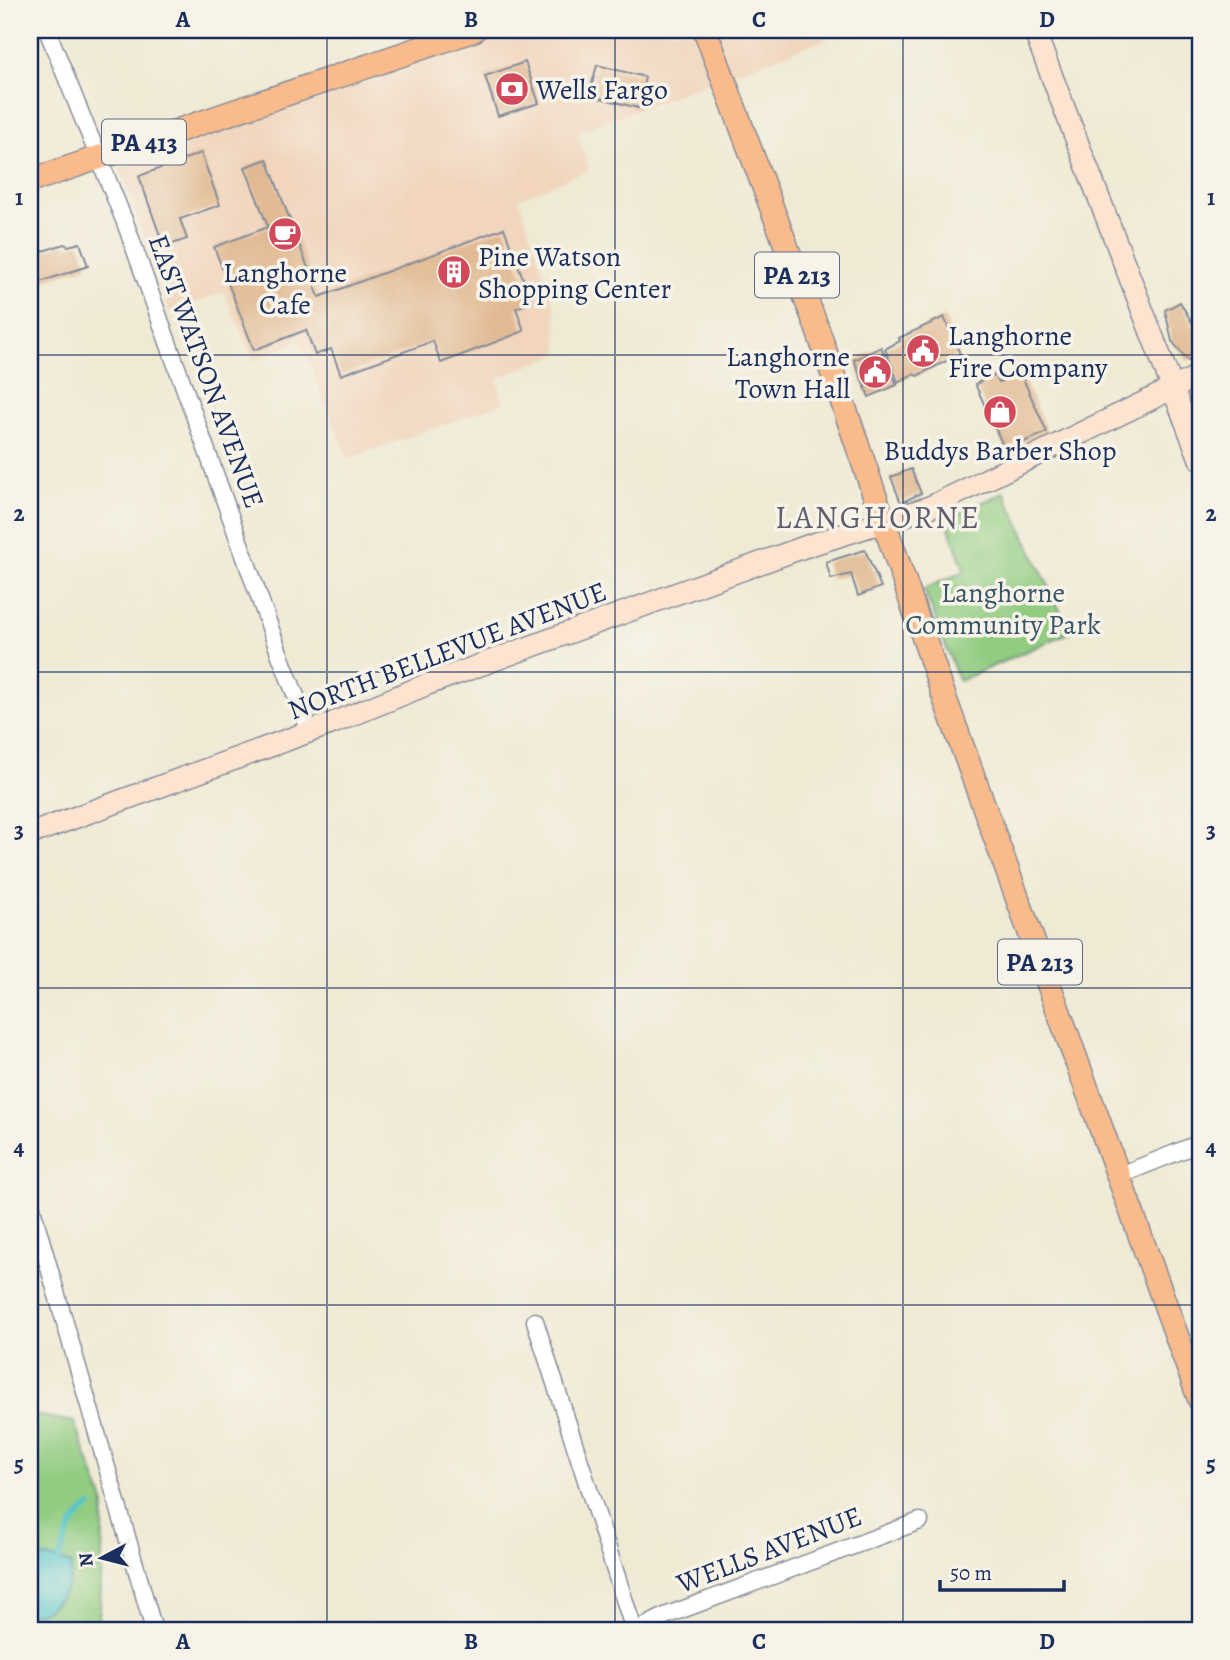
<svg xmlns="http://www.w3.org/2000/svg" width="1230" height="1660" font-family="Alegreya,serif">
<rect width="100%" height="100%" fill="#f7f3e8"/>
<filter id="ink" filterUnits="userSpaceOnUse"><feTurbulence type="fractalNoise" baseFrequency=".0143" numOctaves="2"/><feDisplacementMap in="SourceGraphic" scale="14" xChannelSelector="R" yChannelSelector="G"/><feConvolveMatrix kernelMatrix="1 2 1 2 8 2 1 2 1" color-interpolation-filters="sRGB"/></filter>
<filter id="wash" filterUnits="userSpaceOnUse"><feTurbulence type="fractalNoise" baseFrequency=".00686" numOctaves="4" result="noise"/><feDisplacementMap in="SourceGraphic" scale="28" xChannelSelector="R" yChannelSelector="G"/><feGaussianBlur stdDeviation="1.57" result="paint"/><feColorMatrix in="noise" values="0 0 0 0 0 0 0 0 0 0 0 0 0 0 0 0 0 1.4 0 .05"/><feComposite in="paint" operator="in"/></filter>
<g filter="url(#wash)">
<rect width="100%" height="100%" fill="#efead4"/>
<polygon fill="#f1d5bd" points="496,30 849,30 577,132 589,169 519,199 554,305 559,353 497,379 504,403 348,459 300,340 253,361 224,292 170,312 120,168 497,36"/>
<g fill="#91cc81" stroke="#567e70" stroke-width="2">
<polygon points="1004,492 1070,632 959,681 924,589 965,571 946,520"/>
<polygon points="30,1414 74,1422 104,1502 100,1609 97,1630 30,1630"/>
</g>
<path fill="#57c5cc" stroke="#397a95" stroke-width="2" d="M47,1557l23,6c5,24 -16,50 -40,51v-55z"/>
<g fill="none" stroke-linecap="round" stroke-linejoin="round">
<path stroke="#57c5cc" stroke-width="5" d="M59,1559c8,-21 12,-40 32,-53"/>
</g>
<g id="blocks">
<g fill="#e1b992">
<polygon points="525,62 539,103 498,116 485,76"/>
<polygon points="597,65 645,77 638,108 589,95"/>
<polygon points="201,153 220,205 180,219 187,239 164,247 139,176"/>
<polygon points="267,159 319,297 504,228 532,302 516,308 524,331 441,363 433,341 341,375 331,349 315,355 306,330 254,350 214,247 268,227 245,167"/>
<polygon points="80,243 88,266 31,285 30,259 37,253 64,244 68,246"/>
<polygon points="1180,302 1200,336 1200,353 1188,361 1172,341 1165,310"/>
<polygon points="944,317 960,354 917,376 914,374 898,382 885,349 900,341 899,338"/>
<polygon points="881,347 897,385 869,397 854,360"/>
<polygon points="1020,372 1047,432 1005,450 975,384 995,375 999,382"/>
<polygon points="911,469 921,493 901,503 891,477"/>
<polygon points="865,550 881,587 858,596 851,574 831,579 826,562"/>
</g>
</g>
</g>
<g filter="url(#ink)">
<use href="#blocks" fill-opacity="0" stroke="#858c99" stroke-width="2"/>
<g fill="none" stroke-linecap="round" stroke-linejoin="round">
<g stroke="#858c99" stroke-width="19">
<g id="street">
<polyline points="47,30 126,225 281,658 310,732"/>
<polyline points="1118,1176 1200,1143"/>
<polyline points="30,1202 154,1630"/>
<polyline points="535,1321 634,1630"/>
<polyline points="638,1630 665,1616 920,1521"/>
</g>
</g>
<g stroke="#858c99" stroke-width="24">
<g id="secondary">
<polyline points="1034,30 1200,459"/>
<polyline points="30,834 333,723 428,684 807,546 930,507 1200,375"/>
</g>
</g>
<g stroke="#858c99" stroke-width="26">
<g id="primary">
<polyline points="705,30 817,328 946,702 1200,1400"/>
<polyline points="30,181 474,30"/>
</g>
</g>
<use href="#street" stroke="#fff" stroke-width="16"/>
<use href="#secondary" stroke="#fde4d1" stroke-width="21"/>
<use href="#primary" stroke="#fabb8c" stroke-width="23"/>
</g>
</g>
<path fill="none" stroke="#1b2f5e" stroke-width="2" stroke-opacity="0.55" d="M327,30v1600M615,30v1600M903,30v1600M30,355h1170M30,672h1170M30,988h1170M30,1305h1170"/>
<defs>
<g id="bank-disc" transform="scale(1.75)"><circle r="9.5" fill="#d1495b" stroke="#f7f3e8"/><path d="M-6-4H6V4H-6ZM0-2.3a2.3 2.3 0 1 0 0 4.6a2.3 2.3 0 1 0 0-4.6Z" fill="#fff"/></g>
<g id="cafe-disc" transform="scale(1.75)"><circle r="9.5" fill="#d1495b" stroke="#f7f3e8"/><path d="M-5.5-4.5H6V0H3Q3 3.5 0 3.5H-2.5Q-5.5 3.5-5.5 0ZM3-3.2v2h1.7v-2ZM-6 4.5H4V6H-6Z" fill="#fff"/></g>
<g id="building-disc" transform="scale(1.75)"><circle r="9.5" fill="#d1495b" stroke="#f7f3e8"/><path d="M-4-6H4V6H1V3H-1V6H-4ZM-2.5-4.3h1.7v1.8h-1.7ZM.8-4.3h1.7v1.8H.8ZM-2.5-1h1.7V.8h-1.7ZM.8-1h1.7V.8H.8Z" fill="#fff"/></g>
<g id="civic-disc" transform="scale(1.75)"><circle r="9.5" fill="#d1495b" stroke="#f7f3e8"/><path d="M-.6-6.5H3V-4.5H.6V-3L4-1V1h2V6H-6V1h2V-1L-.6-3ZM-1.2 2.5V6h2.4V2.5Z" fill="#fff"/></g>
<g id="shop-disc" transform="scale(1.75)"><circle r="9.5" fill="#d1495b" stroke="#f7f3e8"/><path d="M-5-2.5h2.3a2.7 3.5 0 0 1 5.4 0H5L5.5 6h-11ZM-1.5-2.5h3a1.5 2.3 0 0 0-3 0Z" fill="#fff"/></g>
</defs>
<g fill-rule="evenodd">
<use href="#bank-disc" x="512" y="89"/>
<use href="#cafe-disc" x="285" y="234"/>
<use href="#building-disc" x="454" y="272"/>
<use href="#civic-disc" x="923" y="351"/>
<use href="#civic-disc" x="875" y="372"/>
<use href="#shop-disc" x="1000" y="412"/>
</g>
<g text-anchor="middle" stroke-width="7" stroke-linejoin="round" paint-order="stroke">
<g fill="#f7f3e8" stroke="#5d6a87" stroke-width="2">
<rect x="102" y="119.5" width="84" height="45" rx="5"/>
<rect x="755" y="252.5" width="84" height="45" rx="5"/>
<rect x="998" y="939.5" width="84" height="45" rx="5"/>
</g>
<g font-size="26" font-weight="bold" fill="#1b2f5e">
<text x="144" y="151">PA 413</text>
<text x="797" y="284">PA 213</text>
<text x="1040" y="971">PA 213</text>
</g>
<g font-size="28" fill="#1b2f5e" stroke="#f7f3e8" text-anchor="start">
<text x="536" y="99">Wells Fargo</text>
<text x="478" y="266">Pine Watson<tspan x="478" dy="32">Shopping Center</tspan></text>
<text x="285" y="282" text-anchor="middle">Langhorne<tspan x="285" dy="32">Cafe</tspan></text>
<text x="948" y="345">Langhorne<tspan x="948" dy="32">Fire Company</tspan></text>
<text x="850" y="366" text-anchor="end">Langhorne<tspan x="850" dy="32">Town Hall</tspan></text>
<text x="1000" y="460" text-anchor="middle">Buddys Barber Shop</text>
</g>
<g font-size="28" fill="#1b2f5e" stroke="#f7f3e8">
<text transform="translate(207 371) rotate(70)" y="10">EAST WATSON AVENUE</text>
<text transform="translate(447 650) rotate(-21)" y="10">NORTH BELLEVUE AVENUE</text>
<text transform="translate(769 1549) rotate(-21)" y="10">WELLS AVENUE</text>
</g>
<g font-size="28" fill="#385667" stroke="#f7f3e8">
<text x="1003" y="602">Langhorne<tspan x="1003" dy="32">Community Park</tspan></text>
</g>
<g font-size="32" letter-spacing="2" fill="#605f70" stroke="#f7f3e8">
<text x="878" y="528">LANGHORNE</text>
</g>
</g>
<rect width="1230" height="1660" fill="none" stroke="#f7f3e8" stroke-width="77"/>
<g transform="translate(102 1558) rotate(263)" stroke="#f7f3e8" stroke-width="5" paint-order="stroke">
<path d="M0-5L12 26L0 18L-12 26Z" fill="#1b2f5e"/>
<text y="-10" font-size="19" font-weight="bold" text-anchor="middle" fill="#1b2f5e">N</text>
</g>
<path d="M940 1580v10h124v-10" fill="none" stroke="#1b2f5e" stroke-width="3.5"/>
<text x="950" y="1580" font-size="21" fill="#1b2f5e" stroke="#f7f3e8" stroke-width="5" paint-order="stroke">50 m</text>
<rect x="38" y="38" width="1154" height="1584" fill="none" stroke="#1b2f5e" stroke-width="2.5"/>
<g font-size="23" text-anchor="middle" font-weight="bold" fill="#1b2f5e">
<text x="183" y="27">A</text>
<text x="471" y="27">B</text>
<text x="759" y="27">C</text>
<text x="1047" y="27">D</text>
<text x="19" y="205">1</text>
<text x="1211" y="205">1</text>
<text x="19" y="521">2</text>
<text x="1211" y="521">2</text>
<text x="19" y="838">3</text>
<text x="1211" y="838">3</text>
<text x="19" y="1155">4</text>
<text x="1211" y="1155">4</text>
<text x="19" y="1471">5</text>
<text x="1211" y="1471">5</text>
<text x="183" y="1649">A</text>
<text x="471" y="1649">B</text>
<text x="759" y="1649">C</text>
<text x="1047" y="1649">D</text>
</g>
</svg>
